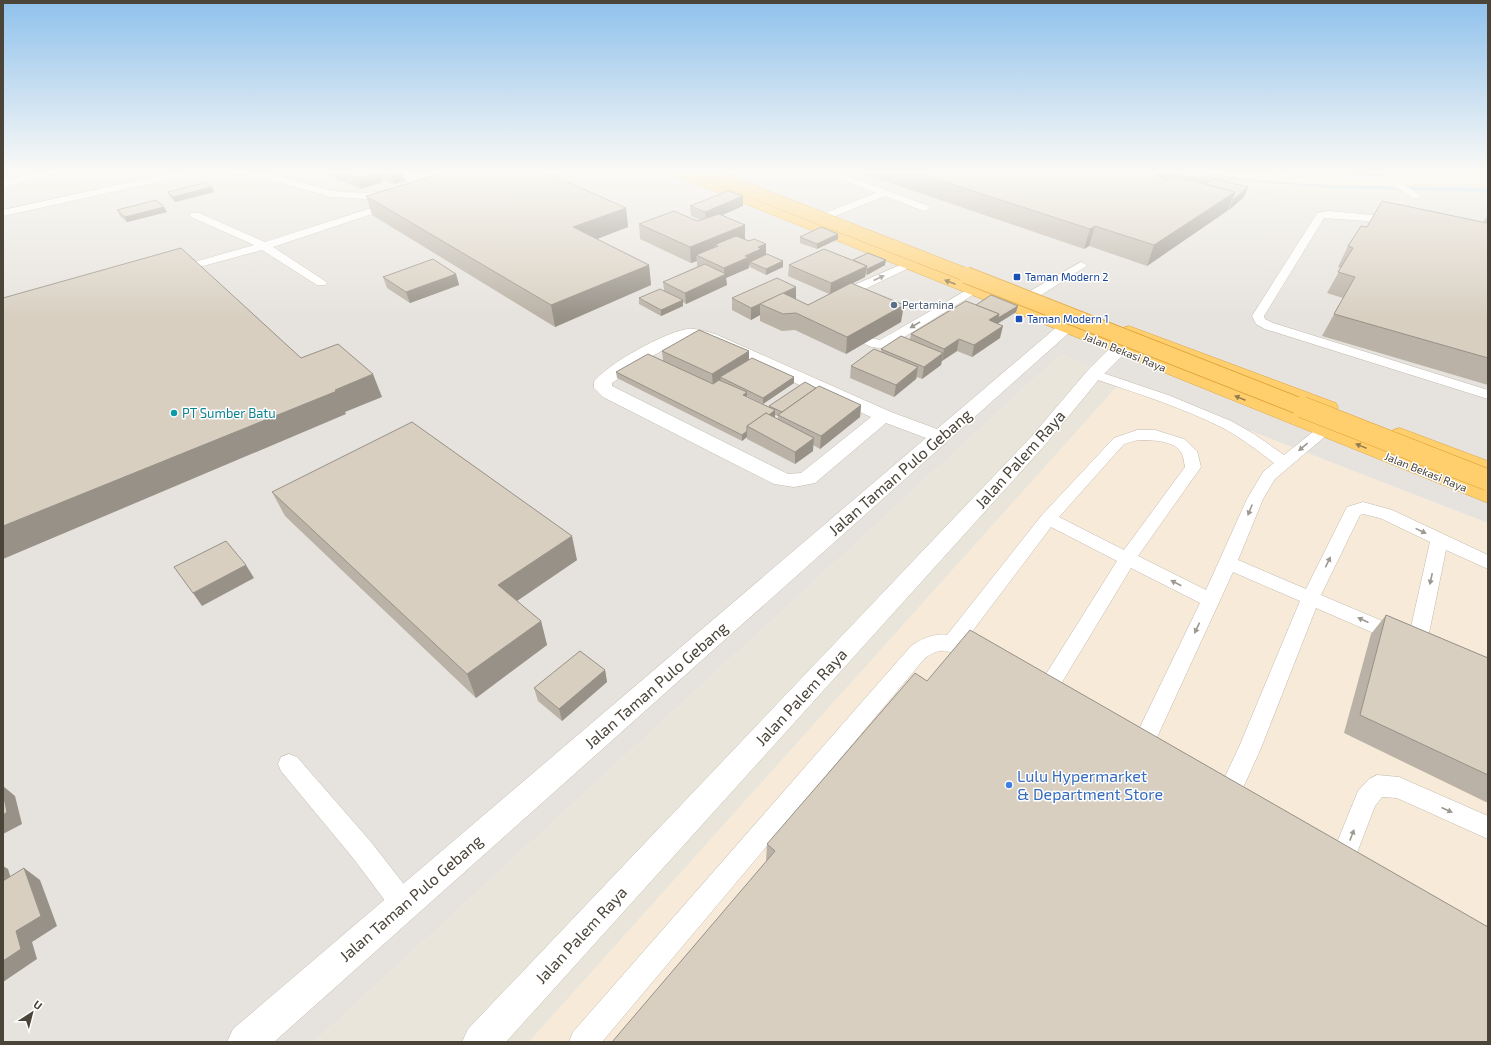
<svg xmlns="http://www.w3.org/2000/svg" width="1491" height="1045" font-family="'Exo 2',sans-serif">
<rect width="100%" height="100%" fill="#f6f3ec"/>
<g fill="#eae5da">
<polygon points="313,171 486,171 390,199"/>
<polygon points="1135,171 1488,171 1488,204 1262,201"/>
<polygon points="1061,354 1122,381 529,1042 314,1042"/>
</g>
<polygon fill="#f7ead8" points="1122,381 1488,523 1488,1042 529,1042"/>
<polygon fill="#e6e2dd" points="3,171 313,171 390,199 486,171 1134,171 1262,201 1488,204 1488,523 1122,381 1061,354 314,1042 3,1042"/>
<g fill="none" stroke-linecap="round" stroke-linejoin="round">
<polygon fill="#a9d4f2" fill-rule="evenodd" points="1222,176 1334,186 1488,188 1488,192 1334,188 1235,180 1220,178 1220,177"/>
<g stroke="#c2bbae" stroke-width="1">
<g id="lane">
<polygon points="43,171 60,171 59,173 3,187 3,181"/>
<polygon points="180,171 198,171 194,174 3,216 3,210"/>
<polygon points="232,171 256,171 268,173 332,191 366,193 388,191 393,194 388,197 366,199 331,197 267,179 236,174"/>
<polygon points="845,175 929,206 930,208 925,211 921,210 885,196 833,217 825,217 824,215 825,213 876,193 842,180 840,178 842,176"/>
<polygon points="1394,179 1397,180 1421,196 1419,198 1413,198 1391,184 1389,182"/>
<polygon points="393,201 398,204 396,206 273,247 325,281 327,283 325,285 317,285 262,250 177,273 173,272 171,270 173,268 254,245 191,217 190,215 191,213 199,213 265,242"/>
<polygon points="1329,211 1395,217 1400,220 1395,223 1324,218 1264,316 1265,319 1273,323 1488,390 1488,399 1265,329 1256,324 1252,316 1316,215 1317,213"/>
<polygon points="907,262 913,265 911,267 844,299 836,299 834,296 836,293"/>
<polygon points="1081,262 1087,265 1085,267 1038,297 1030,297 1028,294 1030,291"/>
<path d="M972,287l4,2 2,2 -2,2 -88,54c-8,2 -21,1 -26,-6l1,-3 5,-1 12,3z"/>
<path d="M1094,370l74,25 63,26 23,13 30,21 34,-27 5,-1 5,1 2,3 -2,3 -53,45 -12,20 -25,61 68,29 41,-82 16,-5 29,8 96,45v14l-42,-19 -19,93 -3,6 -7,2 -7,-2 -3,-6 2,-7 -3,5 -7,3 -83,-36 -55,140 -28,62 -8,3 -8,-3 -4,-8 26,-55 61,-146 -67,-29 -86,187 -8,3 -8,-3 -3,-7 72,-149 -69,-35 -81,134 -7,3 -7,-3 -3,-6 3,-6 81,-129 -66,-34 -86,114 19,10 3,6 -3,6 -7,2c-22,-7 -29,-24 -52,-7l-323,384h-33l4,-10 338,-386c11,-7 22,-13 36,-11l95,-120 72,-77 23,-8h18l29,9 13,12 4,16 -63,89 68,34 41,-91 16,-27 11,-9c-17,-13 -34,-26 -53,-36 -42,-21 -88,-35 -132,-50l-2,-3 2,-3zM1138,440c13,0 38,0 44,14 2,4 2,9 3,13l-61,83 -65,-33 65,-73zM1363,514l17,4 50,24 -21,94 -3,-5 -85,-36 39,-80z"/>
<polygon points="289,754 297,757 371,842 413,896 417,905 413,914 404,918 395,914 353,858 281,771 278,764 281,757"/>
<polygon points="1377,775 1399,777 1488,816 1488,839 1397,798 1382,797 1375,806 1348,876 1339,879 1330,876 1327,867 1358,791 1369,779"/>
</g>
</g>
<g stroke="#c2bbae" stroke-width="1">
<g id="street">
<polygon points="387,171 404,171 411,174 422,171 443,171 441,173 410,182 389,173"/>
<polygon points="1279,171 1291,171 1294,179 1292,182 1284,182"/>
<path d="M1065,323l6,2 2,3 -2,3 -797,711h-47l6,-13 693,-591 -40,-15 -71,60 -21,4 -20,-3 -171,-87 -9,-9v-6c13,-18 71,-50 94,-53 8,-1 19,3 27,5l176,78 46,17 122,-104zM686,339h7l11,3 167,75 -70,56 -13,1 -176,-88v-3l3,-2c22,-17 46,-31 71,-42z"/>
<polygon points="1118,345 1124,346 1126,350 1124,354 1100,378 1045,445 506,1042 462,1042 468,1029 1031,437 1088,370 1112,346"/>
</g>
</g>
<g stroke="#d6c79b" stroke-width="1">
<path id="secondary" d="M1212,171c39,0 78,6 117,7 53,2 106,-2 159,-1v8c-84,-2 -169,5 -253,-8 -6,-1 -18,0 -23,-6z"/>
</g>
<g stroke="#e0a43c" stroke-width="1">
<g id="highway">
<polygon points="667,171 684,171 1488,488 1488,503 669,173"/>
<polygon points="1129,326 1336,403 1338,407 1336,411 1329,413 1322,411 1123,334 1121,331 1123,328"/>
<polygon points="1400,428 1488,461 1488,474 1393,438 1390,434 1393,430"/>
</g>
</g>
<use href="#lane" fill="#fff" fill-rule="evenodd"/>
<use href="#street" fill="#fff" fill-rule="evenodd"/>
<use href="#secondary" fill="#fff3cd" fill-rule="evenodd"/>
<use href="#highway" fill="#ffcf6e" fill-rule="evenodd"/>
<g stroke="#e0a43c" stroke-width="14" stroke-linecap="butt">
<polyline id="highway-bridge-far2" points="700,171 969,276"/>
</g>
<g stroke="#e0a43c" stroke-width="18" stroke-linecap="butt">
<polyline id="highway-bridge-far1" points="966,275 1304,408"/>
</g>
<g stroke="#e0a43c" stroke-width="22" stroke-linecap="butt">
<polyline id="highway-bridge" points="1302,407 1488,480"/>
</g>
<use href="#highway-bridge-far2" stroke="#ffcf6e" stroke-width="13"/>
<use href="#highway-bridge-far1" stroke="#ffcf6e" stroke-width="16"/>
<use href="#highway-bridge" stroke="#ffcf6e" stroke-width="21"/>
</g>
<g fill="#bab2a6" fill-rule="evenodd">
<polygon points="316,171 402,171 405,181 394,184 381,179 382,182 361,189"/>
<path d="M855,171h344l32,12 17,4 -4,10 -15,13h-1l-1,1 -80,55 -58,-20 -5,3zM1169,178l5,1 -3,2 -3,-1z"/>
<polygon points="1294,171 1389,171 1386,176 1346,175 1342,172 1341,175 1319,175 1315,172 1314,174 1295,173"/>
<polygon points="212,187 214,192 175,202 170,197 168,192"/>
<polygon points="366,196 626,208 628,227 597,239 649,265 651,285 555,327 372,215"/>
<polygon points="690,206 743,206 722,215 745,225 745,239 749,241 766,244 766,255 783,261 783,267 766,275 750,267 750,265 749,265 749,268 726,278 727,285 686,304 683,302 683,306 661,316 639,304 639,298 664,290 663,282 698,266 697,266 697,261 691,263 640,239 639,224 697,221 701,220 691,216"/>
<polygon points="117,210 167,212 127,222 120,216"/>
<polygon points="1488,215 1488,385 1322,336 1343,298 1327,293 1341,268 1338,267 1348,246 1483,222"/>
<polygon points="800,237 838,239 817,249 800,243"/>
<polygon points="853,260 885,265 867,275 866,274 865,277 852,283 901,322 846,354 795,330 782,331 760,321 760,315 751,320 732,310 732,298 796,299 808,305 829,294 788,276 789,265"/>
<polygon points="456,274 459,285 410,303 387,288 383,277"/>
<polygon points="1018,306 1016,312 997,324 1000,338 972,357 957,351 942,361 941,365 922,379 917,377 916,379 894,397 850,378 851,366 881,352 881,349 910,339 911,334"/>
<path d="M662,351l87,9 45,17v6l-31,21 -16,-8v1l22,10v-1l47,-18 45,17 -1,12 -40,32 -7,-4v6l-18,13 -48,-25v-2l-5,4 -125,-63 -1,-6 47,-11zM775,415l3,1v3l-4,-1 1,-1z"/>
<polygon points="272,492 577,560 517,601 541,621 547,645 476,698 285,516"/>
<polygon points="1386,615 1488,658 1488,803 1344,733 1371,634"/>
<polygon points="605,670 607,682 562,721 538,701 534,688"/>
<polygon points="927,681 1488,927 766,861 767,844"/>
</g>
<g fill="#979187">
<polygon points="3,171 23,171 3,177"/>
<polygon points="401,171 402,171 405,181 394,184 391,175"/>
<polygon points="1163,171 1171,171 1167,184 1155,176"/>
<polygon points="379,172 382,182 361,189 358,179"/>
<polygon points="212,187 214,192 175,202 173,197"/>
<polygon points="1248,187 1244,197 1229,210 1233,200"/>
<polygon points="1235,192 1227,211 1147,266 1154,245"/>
<polygon points="743,196 743,206 706,222 705,212"/>
<polygon points="164,207 167,212 127,222 125,217"/>
<polygon points="626,208 628,227 576,247 573,227"/>
<polygon points="745,225 745,241 718,246 714,245 714,253 696,255 697,261 691,263 690,247"/>
<polygon points="1095,226 1089,246 1084,249 1090,229"/>
<polygon points="838,234 838,239 817,249 817,244"/>
<polygon points="766,244 766,255 750,262 749,268 726,278 727,285 686,304 685,293 724,275 724,268 758,247"/>
<polygon points="886,260 885,265 867,275 867,269"/>
<polygon points="783,261 783,267 766,275 766,269"/>
<polygon points="649,265 651,285 555,327 551,305"/>
<polygon points="867,266 865,277 830,295 831,283"/>
<polygon points="456,274 459,285 410,303 406,292"/>
<polygon points="796,287 796,299 773,309 760,304"/>
<polygon points="683,300 683,306 661,316 661,310"/>
<polygon points="760,304 760,315 751,320 751,308"/>
<polygon points="904,305 901,322 846,354 847,337"/>
<polygon points="1018,306 1016,312 997,324 989,320 999,314"/>
<polygon points="1003,326 1000,338 972,357 974,345"/>
<polygon points="959,339 957,351 942,361 944,349"/>
<polygon points="749,351 749,363 720,377 721,381 713,386 712,374"/>
<polygon points="943,353 941,365 922,379 924,367"/>
<polygon points="918,367 916,379 894,397 896,385"/>
<polygon points="373,374 382,397 345,412 346,414 3,559 3,526"/>
<polygon points="794,377 794,383 763,404 763,398"/>
<polygon points="747,392 747,398 743,395"/>
<polygon points="861,405 860,417 820,449 821,436"/>
<polygon points="775,410 775,417 756,431 751,428"/>
<polygon points="747,431 747,437 742,441 742,435"/>
<polygon points="814,438 813,451 795,464 795,452"/>
<polygon points="572,536 577,560 505,609 498,585"/>
<polygon points="246,565 254,578 202,606 193,593"/>
<polygon points="541,621 547,645 476,698 467,674"/>
<polygon points="605,670 607,682 562,721 559,709"/>
<polygon points="3,786 15,796 22,824 3,834"/>
<polygon points="3,866 8,869 16,894 3,885"/>
<polygon points="24,868 40,880 57,926 32,942 37,959 3,982 3,961 16,931"/>
</g>
<g fill="#d8cfc1" stroke="#979187">
<polygon points="338,171 377,171 379,172 358,179"/>
<polygon points="383,171 401,171 391,175"/>
<polygon points="451,171 543,171 626,208 573,227 649,265 551,305 366,196"/>
<polygon points="912,171 1163,171 1155,176 1171,181 1178,177 1235,192 1154,245 1095,226 1090,229"/>
<polygon points="1171,171 1199,171 1233,178 1230,183 1213,179 1210,181 1170,173"/>
<polygon points="1193,179 1208,183 1206,184 1191,180"/>
<polygon points="1213,179 1248,187 1233,200 1232,200 1235,192 1206,184"/>
<polygon points="207,182 212,187 173,197 168,192"/>
<polygon points="728,191 743,196 705,212 690,206"/>
<polygon points="156,200 164,207 125,217 117,210"/>
<polygon points="1382,201 1487,223 1488,219 1488,358 1334,314 1355,277 1338,272 1353,248 1348,246 1361,226 1367,227"/>
<polygon points="674,211 697,221 719,214 745,225 690,247 639,224"/>
<polygon points="821,227 838,234 817,244 800,237"/>
<polygon points="736,236 749,241 754,239 766,244 758,247 761,249 745,256 749,257 724,268 696,255 718,246 714,245"/>
<polygon points="181,248 301,358 338,344 373,374 335,390 337,391 3,526 3,298"/>
<polygon points="824,249 867,266 831,283 789,265"/>
<polygon points="868,253 886,260 867,269 866,269 867,266 853,260"/>
<polygon points="767,254 783,261 766,269 750,262"/>
<polygon points="433,259 456,274 406,292 383,277"/>
<polygon points="705,264 726,274 685,293 663,282"/>
<polygon points="777,278 796,287 751,308 732,298"/>
<polygon points="851,283 904,305 847,337 796,313 783,314 760,304 783,293 808,305"/>
<polygon points="660,289 683,300 661,310 639,298"/>
<polygon points="991,295 1018,306 998,318 999,314 976,305"/>
<polygon points="966,301 999,314 989,320 1003,326 974,345 959,339 944,349 911,334"/>
<polygon points="699,330 749,351 712,374 662,351"/>
<polygon points="901,336 943,353 924,367 881,349"/>
<polygon points="874,349 918,367 896,385 851,366"/>
<polygon points="648,354 713,384 719,380 747,392 743,395 775,410 769,415 766,413 747,426 747,431 742,435 616,372"/>
<polygon points="752,358 794,377 763,398 720,377"/>
<polygon points="805,382 816,388 782,412 769,406"/>
<polygon points="819,386 861,405 821,436 778,415"/>
<polygon points="766,413 814,438 795,452 747,426"/>
<polygon points="412,422 572,536 498,585 541,621 467,674 272,492"/>
<polygon points="226,541 246,565 193,593 174,567"/>
<polygon points="1386,615 1488,658 1488,775 1360,715"/>
<polygon points="970,630 1488,927 1488,1042 612,1042 775,851 767,844 915,673 927,681"/>
<polygon points="580,651 605,670 559,709 534,688"/>
<polygon points="3,793 7,812 3,815"/>
<polygon points="24,868 41,916 16,931 21,949 3,961 3,881"/>
</g>
<defs><path id="oneway-solid" d="M-6-.8H1V-3.2L6.5 0L1 3.2V.8H-6Z"/></defs>
<g fill="#9c9892">
<use href="#oneway-solid" transform="translate(879 278) rotate(-25)"/>
<use href="#oneway-solid" transform="translate(915 325) rotate(149)"/>
<use href="#oneway-solid" transform="translate(1303 447) rotate(140)"/>
<use href="#oneway-solid" transform="translate(1250 510) rotate(112)"/>
<use href="#oneway-solid" transform="translate(1421 531) rotate(26)"/>
<use href="#oneway-solid" transform="translate(1328 562) rotate(-64)"/>
<use href="#oneway-solid" transform="translate(1431 579) rotate(102)"/>
<use href="#oneway-solid" transform="translate(1176 583) rotate(-153)"/>
<use href="#oneway-solid" transform="translate(1363 620) rotate(-156)"/>
<use href="#oneway-solid" transform="translate(1197 628) rotate(115)"/>
<use href="#oneway-solid" transform="translate(1447 810) rotate(24)"/>
<use href="#oneway-solid" transform="translate(1352 835) rotate(-69)"/>
</g>
<g fill="#937c4e">
<use href="#oneway-solid" transform="translate(950 282) rotate(-159)"/>
<use href="#oneway-solid" transform="translate(1240 398) rotate(-158)"/>
<use href="#oneway-solid" transform="translate(1361 446) rotate(-158)"/>
</g>
<linearGradient id="sky" x2="0" y2="1"><stop stop-color="#8fc1ec"/><stop offset="0.54" stop-color="#fbfaf6"/><stop offset="1" stop-color="#fbfaf6" stop-opacity="0"/></linearGradient>
<rect width="1491" height="318" fill="url(#sky)"/>
<g fill="#1a4fb4" stroke="#fff" stroke-width="1.5">
<rect x="1013" y="273" width="8" height="8" rx="2"/>
<rect x="1015" y="315" width="8" height="8" rx="2"/>
</g>
<circle fill="#5c6f8a" stroke="#fff" stroke-width="1.5" cx="894" cy="305" r="4"/>
<circle fill="#0f9aa8" stroke="#fff" stroke-width="1.5" cx="174" cy="413" r="4"/>
<circle fill="#3f7fe0" stroke="#fff" stroke-width="1.5" cx="1009" cy="785" r="4"/>
<g text-anchor="middle" stroke-width="3" stroke-linejoin="round" paint-order="stroke">
<g font-size="11" fill="#164399" stroke="#fff" text-anchor="start">
<text x="1025" y="281">Taman Modern 2</text>
<text x="1027" y="323">Taman Modern 1</text>
</g>
<g font-size="11" fill="#4e5e75" stroke="#fff" text-anchor="start">
<text x="902" y="309">Pertamina</text>
</g>
<g font-size="11" fill="#4b4439" stroke="#fff">
<text transform="translate(1125 352) rotate(22)" y="4">Jalan Bekasi Raya</text>
<text transform="translate(1426 472) rotate(22)" y="4">Jalan Bekasi Raya</text>
</g>
<g font-size="13" fill="#0d838f" stroke="#fff" text-anchor="start">
<text x="182" y="418">PT Sumber Batu</text>
</g>
<g font-size="16" fill="#4b4439" stroke="#fff">
<text transform="translate(1020 459) rotate(-48)" y="6">Jalan Palem Raya</text>
<text transform="translate(900 472) rotate(-41)" y="6">Jalan Taman Pulo Gebang</text>
<text transform="translate(656 685) rotate(-41)" y="6">Jalan Taman Pulo Gebang</text>
<text transform="translate(801 697) rotate(-47)" y="6">Jalan Palem Raya</text>
<text transform="translate(411 898) rotate(-41)" y="6">Jalan Taman Pulo Gebang</text>
<text transform="translate(581 935) rotate(-47)" y="6">Jalan Palem Raya</text>
</g>
<g font-size="16" fill="#366cbe" stroke="#fff" text-anchor="start">
<text x="1017" y="782">Lulu Hypermarket<tspan x="1017" dy="18">&amp; Department Store</tspan></text>
</g>
</g>
<rect width="1491" height="1045" fill="none" stroke="#4b4439" stroke-width="8"/>
<g transform="translate(32 1013) rotate(36)" stroke="#ffffff" stroke-width="3" paint-order="stroke">
<path d="M0-3L7 15L0 10L-7 15Z" fill="#4b4439"/>
<text y="-6" font-size="11" font-weight="bold" text-anchor="middle" fill="#4b4439">U</text>
</g>
</svg>
